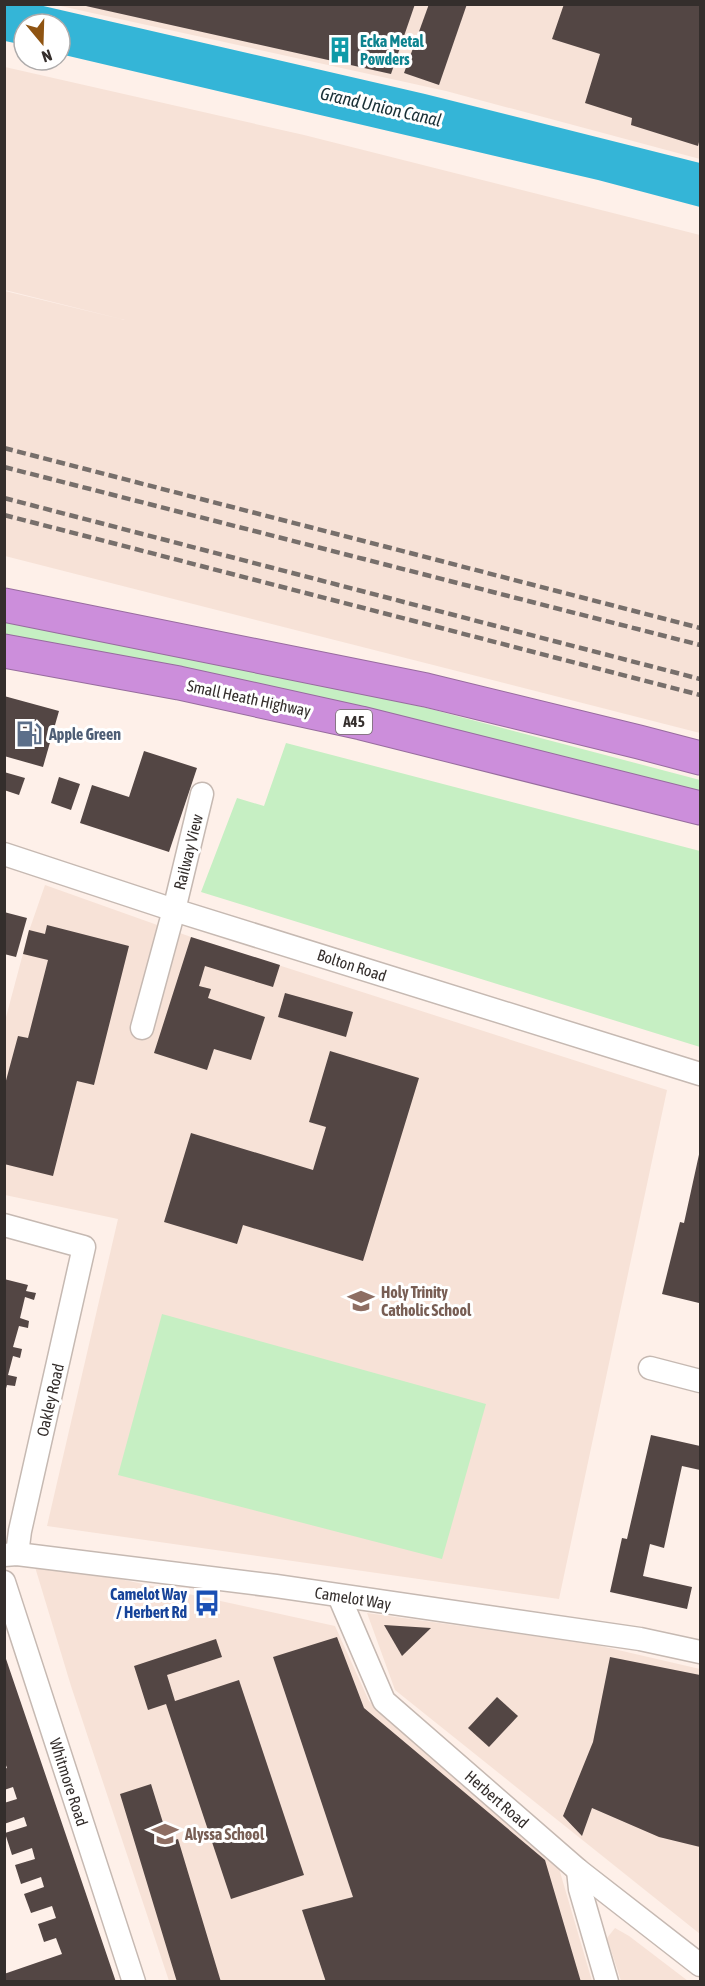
<svg xmlns="http://www.w3.org/2000/svg" width="705" height="1986" font-family="'Asap Condensed',sans-serif">
<rect width="100%" height="100%" fill="#fef0e9"/>
<g fill="#f7e2d7">
<polygon points="56,5 700,5 700,159 446,91"/>
<polygon points="5,67 304,135 700,235 700,733 5,556 5,291 125,320 5,290"/>
<polygon points="45,885 191,937 667,1090 559,1599 47,1526 118,1219 5,1195 5,1021 29,931"/>
<polygon points="35,1567 120,1579 335,1626 369,1701 558,1865 592,1981 169,1981 71,1686"/>
<polygon points="367,1613 592,1644 700,1669 700,1934 395,1690"/>
<polygon points="615,1928 629,1936 688,1981 621,1981 607,1938"/>
</g>
<g fill="#c6efc3">
<polygon points="4,620 419,706 700,780 700,795 5,637"/>
<polygon points="286,743 700,851 700,1047 201,892 237,798 264,806"/>
<polygon points="162,1314 486,1404 442,1559 118,1475"/>
</g>
<polygon fill="#34b5d7" points="5,4 39,5 425,94 700,163 700,207 598,180 60,54 60,24 24,24 24,45 5,41"/>
<g fill="#534644">
<polygon points="77,4 415,4 391,74"/>
<polygon points="429,4 467,4 439,85 404,73"/>
<polygon points="564,4 700,4 700,138 698,146 631,125 632,118 585,103 600,54 552,39"/>
<polygon points="4,696 59,711 43,767 4,756"/>
<polygon points="144,751 197,768 169,852 80,823 92,785 129,797"/>
<polygon points="4,772 25,778 19,795 4,790"/>
<polygon points="59,777 80,784 71,810 51,803"/>
<polygon points="4,912 27,918 16,957 4,954"/>
<polygon points="47,925 129,946 94,1085 77,1081 53,1176 4,1164 4,1088 18,1036 28,1038 48,960 23,954 29,930 45,934"/>
<polygon points="191,937 280,965 273,987 205,966 199,986 211,989 208,998 265,1017 251,1060 214,1049 207,1070 154,1053"/>
<polygon points="285,993 353,1012 346,1037 278,1017"/>
<polygon points="330,1051 419,1078 363,1261 243,1225 237,1244 164,1222 191,1133 313,1170 326,1127 309,1122"/>
<polygon points="700,1150 700,1295 699,1303 662,1294 680,1222 684,1223"/>
<polygon points="4,1279 28,1285 26,1291 36,1293 34,1300 25,1297 20,1318 29,1321 28,1328 19,1326 13,1347 22,1349 20,1358 13,1356 8,1375 17,1377 15,1386 7,1385 5,1392"/>
<polygon points="651,1435 700,1446 700,1470 682,1466 664,1548 650,1544 643,1576 692,1587 687,1609 610,1592 622,1538 627,1539"/>
<polygon points="384,1625 431,1628 402,1656"/>
<polygon points="337,1637 364,1708 545,1860 581,1982 326,1982 302,1910 353,1897 273,1657"/>
<polygon points="216,1639 222,1657 167,1675 175,1701 239,1680 304,1875 231,1899 166,1704 148,1710 134,1666"/>
<polygon points="5,1656 116,1982 4,1982 4,1974 62,1954 56,1938 44,1942 38,1924 56,1918 52,1906 31,1913 24,1894 44,1887 41,1877 21,1884 15,1865 35,1859 32,1848 12,1855 5,1833 27,1826 24,1817 4,1824 4,1803 17,1799 13,1787 4,1790 4,1769 7,1768 4,1760"/>
<polygon points="610,1657 700,1675 700,1847 659,1837 592,1808 582,1836 563,1816 593,1742"/>
<polygon points="497,1697 518,1716 489,1747 468,1728"/>
<polygon points="151,1784 169,1842 178,1839 221,1982 177,1982 120,1794"/>
</g>
<g fill="none" stroke-linecap="round" stroke-linejoin="round">
<g stroke="#c6b9b2" stroke-width="25">
<g id="street">
<polyline points="4,854 174,910 700,1074"/>
<polyline points="142,1028 174,910 202,794"/>
<polyline points="4,1225 84,1247 20,1531 17,1554"/>
<polyline points="650,1368 700,1381"/>
<polyline points="4,1555 17,1554 276,1586 640,1639 700,1652"/>
<polyline points="4,1582 134,1982"/>
<polyline points="339,1596 384,1701 578,1870 700,1965"/>
<polyline points="578,1870 580,1889 607,1982"/>
</g>
</g>
<g stroke="#976c9e" stroke-width="35">
<g id="highway">
<polyline points="4,605 426,690 639,742 700,758"/>
<polyline points="4,651 179,683 361,723 700,808"/>
</g>
</g>
<use href="#street" stroke="#fff" stroke-width="22"/>
<use href="#highway" stroke="#cc8edb" stroke-width="33"/>
<g stroke="#776f6b" stroke-width="4.5" stroke-dasharray="9 4.5" stroke-linecap="butt">
<polyline points="4,448 700,628"/>
<polyline points="4,467 700,645"/>
<polyline points="4,498 700,679"/>
<polyline points="4,515 700,695"/>
</g>
</g>
<defs>
<g id="building-bare" transform="scale(2.07)"><path d="M-4-6H4V6H1V3H-1V6H-4ZM-2.5-4.3h1.7v1.8h-1.7ZM.8-4.3h1.7v1.8H.8ZM-2.5-1h1.7V.8h-1.7ZM.8-1h1.7V.8H.8Z" fill="#0f9aa8" stroke="#fff" stroke-width="2.5" paint-order="stroke"/></g>
<g id="fuel-bare" transform="scale(2.07)"><path d="M-5.5-6h7V0h2V4h1.3V-2.5L3-4.5l.8-.8L6-3V5H2.5V1h-1V6h-7ZM-4.2-4.7v3.2H.2V-4.7Z" fill="#5c6f8a" stroke="#fff" stroke-width="2.5" paint-order="stroke"/></g>
<g id="school-bare" transform="scale(2.07)"><path d="M0-5L7-2L0 1L-7-2ZM-4 1L0 2.5L4 1V4Q0 6-4 4Z" fill="#8d6e63" stroke="#fff" stroke-width="2.5" paint-order="stroke"/></g>
<g id="bus-bare" transform="scale(2.07)"><path d="M-5-6H5V4H4V6H2V4H-2V6H-4V4H-5ZM-3.5-4V0h7V-4ZM-3.5 1.2v1.5H-2V1.2ZM2 1.2v1.5H3.5V1.2Z" fill="#1a4fb4" stroke="#fff" stroke-width="2.5" paint-order="stroke"/></g>
</defs>
<g fill-rule="evenodd">
<use href="#building-bare" x="340" y="50"/>
<use href="#fuel-bare" x="29" y="734"/>
<use href="#school-bare" x="361" y="1301"/>
<use href="#bus-bare" x="207" y="1603"/>
<use href="#school-bare" x="165" y="1834"/>
</g>
<g text-anchor="middle" stroke-width="6" stroke-linejoin="round" paint-order="stroke">
<rect fill="#fff" stroke="#716d6b" stroke-width="1.5" x="336" y="710" width="36" height="24" rx="4.5"/>
<g font-size="15" font-weight="bold" fill="#342e2c">
<text x="354" y="727">A45</text>
</g>
<g font-size="16" font-weight="bold" fill="#0d838f" stroke="#fff" text-anchor="start">
<text x="360" y="47">Ecka Metal<tspan x="360" dy="18">Powders</tspan></text>
</g>
<g font-size="16" fill="#342e2c" stroke="#fff">
<text transform="translate(249 698) rotate(12)" y="6">Small Heath Highway</text>
<text transform="translate(188 852) rotate(-76)" y="6">Railway View</text>
<text transform="translate(352 965) rotate(18)" y="6">Bolton Road</text>
<text transform="translate(50 1400) rotate(-77)" y="6">Oakley Road</text>
<text transform="translate(353 1598) rotate(9)" y="6">Camelot Way</text>
<text transform="translate(69 1782) rotate(72)" y="6">Whitmore Road</text>
<text transform="translate(497 1799) rotate(41)" y="6">Herbert Road</text>
</g>
<g font-size="16" font-weight="bold" fill="#4e5e75" stroke="#fff" text-anchor="start">
<text x="49" y="740">Apple Green</text>
</g>
<g font-size="16" font-weight="bold" fill="#785e54" stroke="#fff" text-anchor="start">
<text x="381" y="1298">Holy Trinity<tspan x="381" dy="18">Catholic School</tspan></text>
<text x="185" y="1840">Alyssa School</text>
</g>
<g font-size="16" font-weight="bold" fill="#164399" stroke="#fff" text-anchor="end">
<text x="187" y="1600">Camelot Way<tspan x="187" dy="18">/ Herbert Rd</tspan></text>
</g>
<g font-size="18" font-style="italic" fill="#1a3036" stroke="#fff">
<text transform="translate(381 107) rotate(13)" y="6">Grand Union Canal</text>
</g>
</g>
<rect width="705" height="1986" fill="none" stroke="#342e2c" stroke-width="12"/>
<g transform="translate(42 42) rotate(161)"><circle r="28" fill="#ffffff" stroke="#aeabab" stroke-width="1.5"/>
<path d="M0-4.5L10 22L0 15L-10 22Z" fill="#8f5412"/>
<text y="-9" font-size="16" font-weight="bold" text-anchor="middle" fill="#342e2c">N</text>
</g>
</svg>
